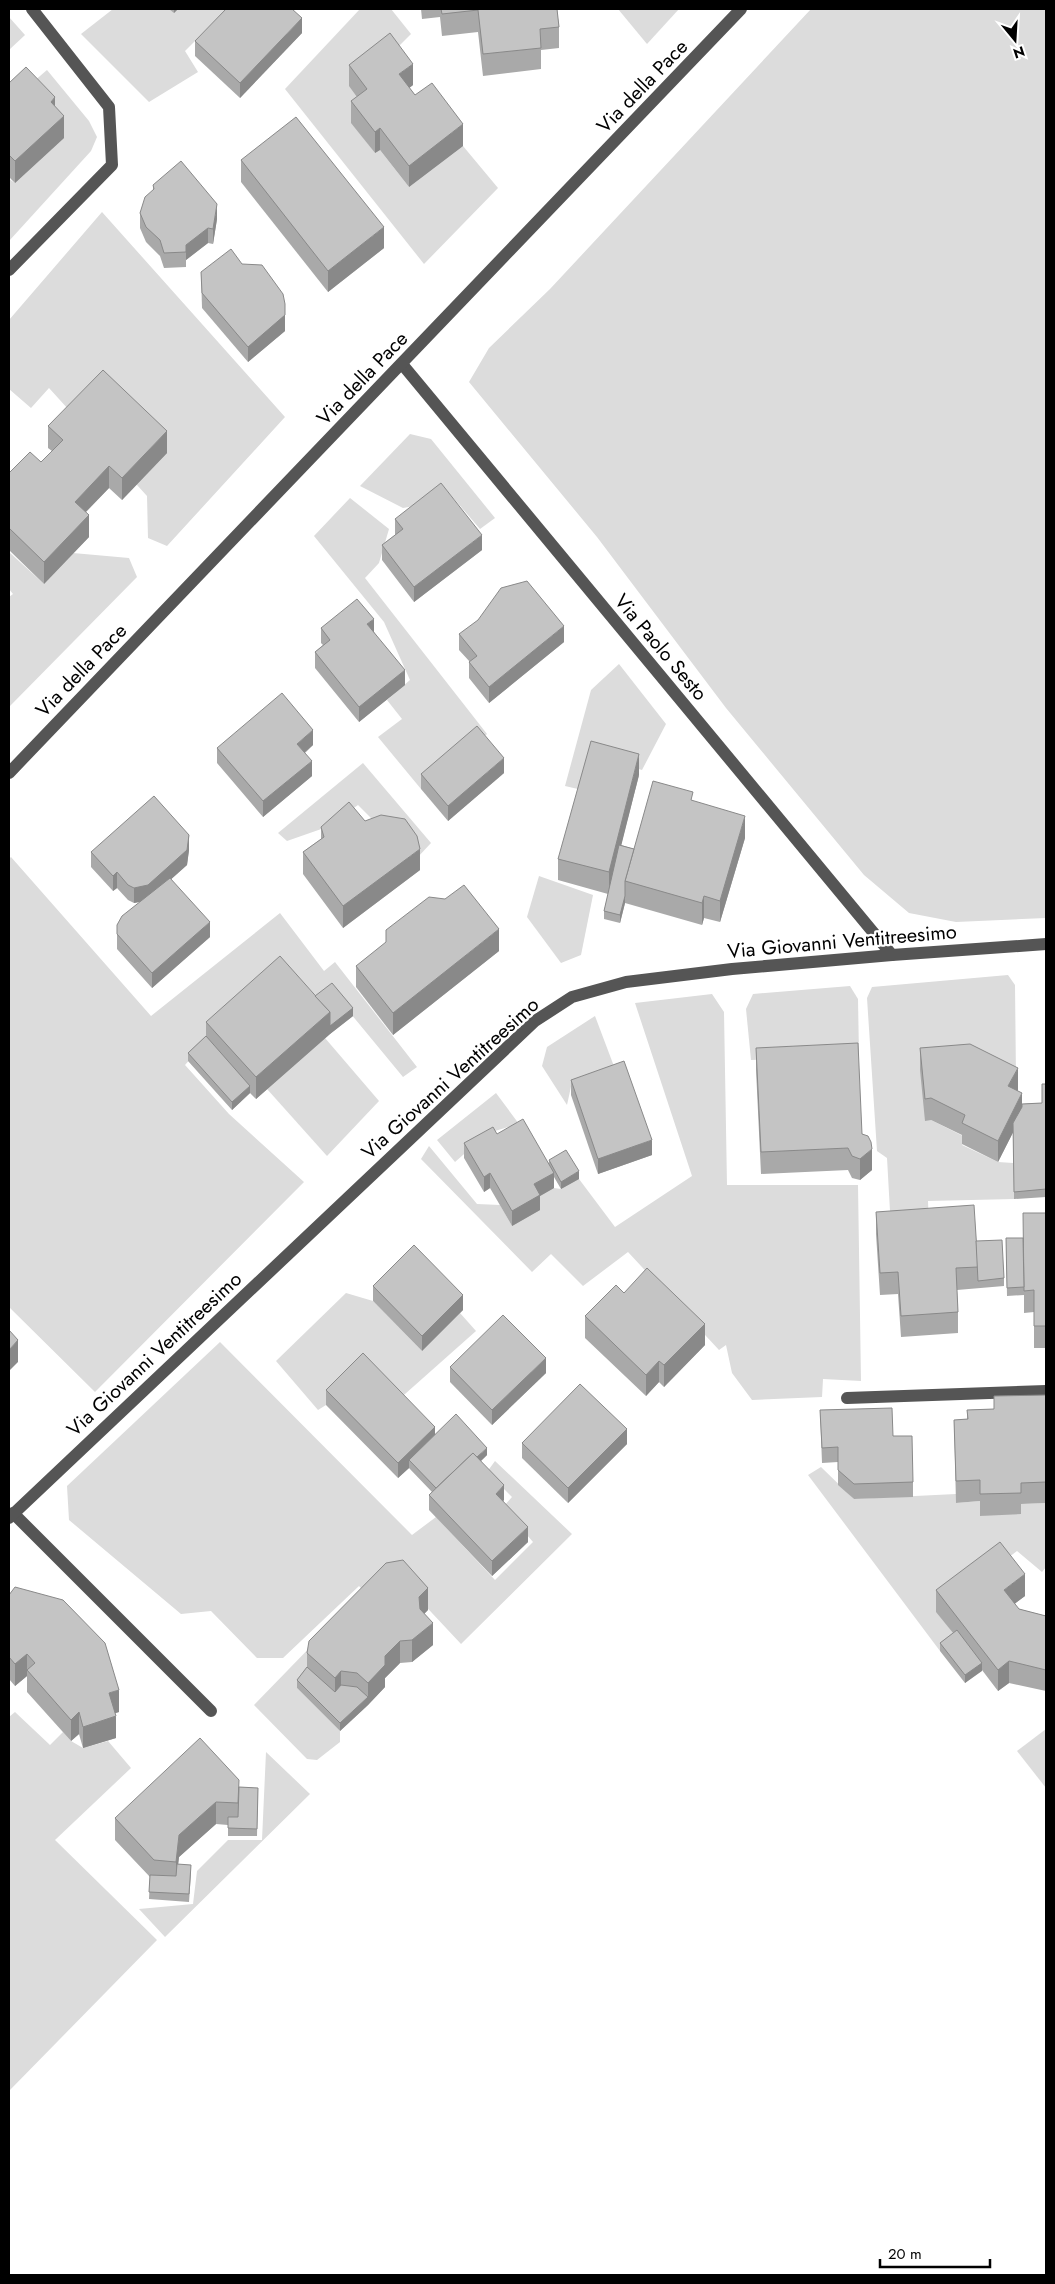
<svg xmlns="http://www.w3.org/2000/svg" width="1055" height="2284" font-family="Jost,sans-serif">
<rect width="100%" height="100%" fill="#fff"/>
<g fill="#dcdcdc">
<polygon points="113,9 227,9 185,51 198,72 149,102 81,34"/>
<polygon points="360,9 391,9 411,34 390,55 367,111 352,123 375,153 380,150 409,187 463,146 498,188 424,264 285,89"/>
<polygon points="618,9 679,9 647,44"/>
<polygon points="811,9 1046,9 1046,918 956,922 909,913 864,875 726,708 597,537 469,382 489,348 550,289"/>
<polygon points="9,17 25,35 9,50"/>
<polygon points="47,70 89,121 97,137 91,151 9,241 9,179 15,183 64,138 26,88"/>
<polygon points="102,212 285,417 167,546 148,538 147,496 49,388 31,408 9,389 9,320"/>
<polygon points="410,434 431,439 495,518 480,529 443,486 420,505 403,508 360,486"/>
<polygon points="350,498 389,529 379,563 365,578 487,734 421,789 378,737 402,719 387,700 410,680 384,622 314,536"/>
<polygon points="9,552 44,584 73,553 129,558 137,577 9,707 9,597 13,594 9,589"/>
<polygon points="619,664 666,724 642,770 594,755 578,789 565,786 591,690"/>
<polygon points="363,763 431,843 417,858 392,839 358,805 327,827 287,841 278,833"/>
<polygon points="11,857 151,1016 280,913 324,971 335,962 417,1067 403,1077 332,991 320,1000 286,964 217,1029 185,1065 229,1114 304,1182 95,1392 9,1307 9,859"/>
<polygon points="539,876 593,895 581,955 561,963 527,917"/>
<polygon points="1008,975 1015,985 1016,1078 931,1120 965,1137 962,1145 998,1162 1013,1163 1014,1199 928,1201 929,1227 891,1229 887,1158 877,1151 867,998 872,987"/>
<polygon points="850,986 858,999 859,1055 751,1060 746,1009 753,994"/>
<polygon points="712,994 724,1012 727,1185 858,1185 861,1381 823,1379 822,1397 752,1400 732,1373 726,1345 719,1350 628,1252 583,1286 551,1254 532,1272 421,1159 429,1146 477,1204 500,1205 512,1226 534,1199 554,1188 561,1189 579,1179 615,1227 692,1176 635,1003"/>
<polygon points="595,1016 615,1069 572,1082 567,1105 542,1066 547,1047"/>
<polygon points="325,1038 379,1101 327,1156 267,1089"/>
<polygon points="496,1093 519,1124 488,1133 455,1162 437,1140"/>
<polygon points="346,1293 373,1301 422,1351 460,1313 476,1331 396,1402 326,1405 318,1410 276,1361"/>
<polygon points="220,1342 412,1535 436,1517 495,1580 533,1542 503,1507 512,1497 487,1472 495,1461 572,1534 461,1644 403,1582 372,1600 359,1586 283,1658 257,1658 211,1611 181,1614 69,1520 67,1486"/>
<polygon points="821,1467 854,1499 956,1494 956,1503 980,1501 981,1516 1021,1504 1046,1503 1046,1567 1042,1572 1017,1551 937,1612 957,1638 940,1651 808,1475"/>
<polygon points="321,1636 307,1675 297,1688 340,1731 340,1742 317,1760 307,1759 254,1705"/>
<polygon points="15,1712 50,1745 63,1732 71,1741 83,1748 108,1741 131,1768 55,1840 157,1940 9,2091 9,1717"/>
<polygon points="1046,1729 1046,1788 1017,1751"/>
<polygon points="266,1752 310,1794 165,1937 139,1909 193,1904 197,1871 228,1840 262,1840"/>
</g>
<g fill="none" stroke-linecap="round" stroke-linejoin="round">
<g stroke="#555" stroke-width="12">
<polyline points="9,270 112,165 109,107 32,9"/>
<polyline points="402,364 892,955"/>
<polyline points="9,773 741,9"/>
<polyline points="847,1398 1046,1391"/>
<polyline points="13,1513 211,1711"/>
<polyline points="9,1518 535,1021 572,997 626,982 732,969 892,955 1046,944"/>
</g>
</g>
<g fill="#a9a9a9">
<polygon points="169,9 178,9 174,13"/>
<polygon points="421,9 557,9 559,27 559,48 541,50 541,69 483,76 478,32 442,36 440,17 422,19"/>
<polygon points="302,33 240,98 195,56 195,41"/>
<polygon points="349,65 413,85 409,88 415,95 463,146 409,187 380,150 375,153 351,123 351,101 357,97 349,86"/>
<polygon points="9,83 55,106 64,138 15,183 10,178 9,179"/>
<polygon points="241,160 384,248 328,292 241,182"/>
<polygon points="153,185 217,219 213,244 208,243 186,260 186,267 164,268 160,256 146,242 140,228 140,213 153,191"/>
<polygon points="201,272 285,319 285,331 248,362 202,308"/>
<polygon points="48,426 167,453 122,500 109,488 86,512 89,537 44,584 9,550 9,473 41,462 52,451 48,448"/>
<polygon points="395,519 482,550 414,602 382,560 382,545 395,535"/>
<polygon points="321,628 374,632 405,685 359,722 315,668 315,652 323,645 321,643"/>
<polygon points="459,634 564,642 489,703 469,678 469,662 470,662 459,650"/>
<polygon points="313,745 305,753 312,776 263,817 217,763 217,748"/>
<polygon points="504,773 448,821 421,789 421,774"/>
<polygon points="639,775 621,845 634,849 693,801 745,838 720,922 704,918 702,925 625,903 620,923 604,919 604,911 608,894 558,880 558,859"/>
<polygon points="365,821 420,870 343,928 303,874 303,852 321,839 321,827"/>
<polygon points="189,850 187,865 171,879 210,937 152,988 117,949 117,925 140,902 134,903 128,900 117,888 113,891 91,867 91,852"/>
<polygon points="499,951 393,1035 356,987 356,966"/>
<polygon points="315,996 353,1016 330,1034 256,1099 250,1093 232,1110 188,1061 188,1053 206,1036 206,1022"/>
<polygon points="756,1048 862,1134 872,1170 860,1180 852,1178 848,1170 761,1174 756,1070"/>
<polygon points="920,1048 1018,1090 1017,1091 1022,1104 1042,1103 1046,1084 1046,1197 1014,1199 1013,1132 998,1162 962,1144 962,1135 931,1120 925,1121 920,1070"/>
<polygon points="571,1080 652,1155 598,1174 571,1095"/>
<polygon points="497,1134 549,1163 549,1160 579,1179 561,1189 554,1177 554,1188 540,1196 540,1210 512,1226 490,1188 484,1192 464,1158 464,1143"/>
<polygon points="876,1212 976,1241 1004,1278 1004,1286 957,1290 958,1312 958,1333 901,1337 898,1294 880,1295 876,1234"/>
<polygon points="1046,1213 1046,1348 1034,1348 1034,1312 1024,1313 1024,1295 1007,1296 1006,1238 1023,1238"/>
<polygon points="373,1286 463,1310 422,1351 373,1301"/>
<polygon points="624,1293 705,1345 664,1387 659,1382 646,1396 585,1338 585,1316"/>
<polygon points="450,1367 546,1373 492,1425 450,1382"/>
<polygon points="326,1390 487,1455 481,1461 504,1500 503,1501 528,1542 492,1576 429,1510 429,1495 432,1492 409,1468 398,1478 326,1405"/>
<polygon points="1046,1395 1046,1503 1021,1504 1021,1514 980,1516 980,1501 956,1503 954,1420 967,1419 967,1410 994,1409"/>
<polygon points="820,1410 893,1436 913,1482 913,1497 854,1499 838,1485 838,1462 822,1463"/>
<polygon points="522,1443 627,1444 568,1503 522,1458"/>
<polygon points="936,1590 1025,1596 1014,1604 1019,1609 1046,1616 1046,1691 1009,1683 998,1691 982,1670 965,1683 940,1651 940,1643 953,1633 936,1612"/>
<polygon points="9,1595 119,1712 115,1713 116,1738 83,1748 79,1734 71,1741 27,1692 27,1676 15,1686 9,1679"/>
<polygon points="428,1610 424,1614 433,1645 412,1662 400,1663 385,1678 385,1687 368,1705 340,1731 297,1688 297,1680 307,1667 307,1653"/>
<polygon points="239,1787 258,1788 257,1836 228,1836 228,1825 216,1824 179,1857 178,1864 191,1873 189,1902 149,1899 150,1877 115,1840 115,1818"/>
</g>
<g fill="#898989">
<polygon points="174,9 178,9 174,13"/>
<polygon points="302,18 302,33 240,98 240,83"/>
<polygon points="413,64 413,85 399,96 399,74"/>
<polygon points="55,97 55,119 51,102"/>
<polygon points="64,116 64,138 15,183 15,161"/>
<polygon points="463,124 463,146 409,187 409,166"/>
<polygon points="380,128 380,150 375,153 375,132"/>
<polygon points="10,156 10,178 9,179 9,157"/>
<polygon points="217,204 217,219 213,244 213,229"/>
<polygon points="384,227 384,248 328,292 328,271"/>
<polygon points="208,228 208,243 186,260 186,245"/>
<polygon points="285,304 285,331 248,362 248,347"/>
<polygon points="167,431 167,453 122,500 122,478"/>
<polygon points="109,466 109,488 75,523 75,502"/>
<polygon points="89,515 89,537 44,584 44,562"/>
<polygon points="482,535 482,550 414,602 414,587"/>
<polygon points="374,619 374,634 367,624"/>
<polygon points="564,626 564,642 489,703 489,687"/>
<polygon points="405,670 405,685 359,722 359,707"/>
<polygon points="313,730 313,745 297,759 297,744"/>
<polygon points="639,754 639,775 609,894 609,872"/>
<polygon points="504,758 504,773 448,821 448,806"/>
<polygon points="312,761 312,776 263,817 263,801"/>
<polygon points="745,816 745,838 720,922 720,901"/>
<polygon points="189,835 189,850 187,865 148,900 134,903 134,888"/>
<polygon points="420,849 420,870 343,928 343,906"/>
<polygon points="117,872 117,888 113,891 113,876"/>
<polygon points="625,896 625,903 620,923 620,915"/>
<polygon points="704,896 704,918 702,925 702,903"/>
<polygon points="210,922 210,937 152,988 152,973"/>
<polygon points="499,929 499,951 393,1035 393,1013"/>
<polygon points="353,1008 353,1016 330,1034 256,1099 256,1077 330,1012"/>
<polygon points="1018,1068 1018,1090 1008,1108 1008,1086"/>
<polygon points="250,1086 250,1093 232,1110 232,1102"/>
<polygon points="1022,1093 1022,1115 998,1162 998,1141"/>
<polygon points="652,1140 652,1155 598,1174 598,1159"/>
<polygon points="872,1149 872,1170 860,1180 860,1159"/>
<polygon points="579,1171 579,1179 561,1189 561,1182"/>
<polygon points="490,1173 490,1188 484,1192 484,1177"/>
<polygon points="554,1173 554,1188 540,1196 540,1210 512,1226 512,1211 534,1184"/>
<polygon points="463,1295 463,1310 422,1351 422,1336"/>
<polygon points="705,1324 705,1345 664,1387 664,1365"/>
<polygon points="18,1340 18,1362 9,1371 9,1350"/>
<polygon points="546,1358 546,1373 492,1425 492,1410"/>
<polygon points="659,1361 659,1382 646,1396 646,1375"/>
<polygon points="435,1427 435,1442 409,1460 409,1468 398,1478 398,1463"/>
<polygon points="627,1429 627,1444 568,1503 568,1488"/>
<polygon points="487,1448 487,1455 440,1500 440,1492"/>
<polygon points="504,1485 504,1500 496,1509 496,1494"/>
<polygon points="528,1527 528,1542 492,1576 492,1561"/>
<polygon points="1025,1574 1025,1596 1004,1612 1004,1590"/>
<polygon points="428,1588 428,1610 419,1619 419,1597"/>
<polygon points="433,1623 433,1645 412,1662 412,1640"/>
<polygon points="400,1641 400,1663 385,1678 385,1687 368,1705 368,1683 385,1656"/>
<polygon points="27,1654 27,1671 27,1670 27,1676 15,1686 15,1664"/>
<polygon points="1009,1661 1009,1683 998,1691 998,1670"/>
<polygon points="982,1663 982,1671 965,1683 965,1675"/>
<polygon points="341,1671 341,1693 335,1699 335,1678"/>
<polygon points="119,1690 119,1712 109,1715 109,1693"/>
<polygon points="368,1697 368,1705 340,1731 340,1723"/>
<polygon points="79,1712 79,1734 71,1741 71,1720"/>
<polygon points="116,1716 116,1738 83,1748 83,1727"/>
<polygon points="216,1802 216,1824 179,1857 176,1883 176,1862 179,1835"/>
</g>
<g fill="#c4c4c4" stroke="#898989">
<polygon points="226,9 292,9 302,18 240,83 195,41"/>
<polygon points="441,9 557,9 559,27 540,29 541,48 483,54 478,10 442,14"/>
<polygon points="390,33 413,64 399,74 415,95 432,83 463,124 409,166 380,128 375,132 351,101 367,89 349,65"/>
<polygon points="26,67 55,97 51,102 64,116 15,161 10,156 9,157 9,83"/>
<polygon points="296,117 384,227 328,271 241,160"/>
<polygon points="181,161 217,204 213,229 208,228 186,245 186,252 164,253 160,240 146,227 140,213 145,197 154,189 153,185"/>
<polygon points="231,249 242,264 262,265 283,294 285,304 285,315 248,347 202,293 201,272"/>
<polygon points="103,370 167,431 122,478 109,466 75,502 89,515 44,562 9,528 9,473 30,452 41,462 63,440 48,426"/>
<polygon points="441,483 482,535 414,587 382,545 403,529 395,519"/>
<polygon points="527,581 564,626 489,687 469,662 477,656 459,634 478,620 501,588"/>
<polygon points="357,599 374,619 367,624 405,670 359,707 315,652 330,640 321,628"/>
<polygon points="282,693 313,730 297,744 312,761 263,801 217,748"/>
<polygon points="477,726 504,758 448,806 421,774"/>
<polygon points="591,741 639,754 609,872 558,859"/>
<polygon points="653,781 693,792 691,800 745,816 720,901 704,896 702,903 625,881"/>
<polygon points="154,796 189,835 187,850 148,885 134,888 128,885 117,872 113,876 91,852"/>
<polygon points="349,802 365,821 381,815 405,819 417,836 420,849 343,906 303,852 324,837 321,827"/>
<polygon points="619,845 634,849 625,881 625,896 620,915 604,911"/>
<polygon points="170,878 210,922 152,973 117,934 117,925 122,916"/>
<polygon points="464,885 499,929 393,1013 356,966 386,942 386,930 429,897 445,899"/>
<polygon points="280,956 330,1012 256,1077 206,1022"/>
<polygon points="332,983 353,1008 330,1026 330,1012 315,996"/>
<polygon points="206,1036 250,1086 232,1102 188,1053"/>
<polygon points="858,1043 862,1134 868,1136 871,1142 872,1149 860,1159 852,1156 848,1148 761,1152 756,1048"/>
<polygon points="970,1044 1018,1068 1008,1086 1022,1093 998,1141 962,1123 965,1115 931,1098 925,1099 920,1048"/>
<polygon points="624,1061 652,1140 598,1159 571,1080"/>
<polygon points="1042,1084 1046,1084 1046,1189 1014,1192 1013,1123 1022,1107 1022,1104 1042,1103"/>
<polygon points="523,1119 554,1173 534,1184 540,1195 512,1211 490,1173 484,1177 464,1143 493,1127 497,1134"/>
<polygon points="566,1150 579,1171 561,1182 549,1160"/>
<polygon points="974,1205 978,1267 956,1268 958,1312 901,1316 898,1272 880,1273 876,1212"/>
<polygon points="1023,1213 1046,1213 1046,1326 1034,1326 1034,1290 1024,1291"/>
<polygon points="1006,1238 1023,1238 1024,1287 1007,1288"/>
<polygon points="1002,1240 1004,1278 978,1281 976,1241"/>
<polygon points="414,1245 463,1295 422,1336 373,1286"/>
<polygon points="647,1268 705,1324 664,1365 659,1361 646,1375 585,1316 616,1285 624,1293"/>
<polygon points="503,1315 546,1358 492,1410 450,1367"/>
<polygon points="9,1330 18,1340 9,1350"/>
<polygon points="363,1353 435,1427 398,1463 326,1390"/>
<polygon points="580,1384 627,1429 568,1488 522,1443"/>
<polygon points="1046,1395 1046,1482 1021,1483 1021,1493 980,1494 980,1480 956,1481 954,1420 968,1419 967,1410 994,1409 994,1396"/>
<polygon points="892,1408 893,1436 912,1436 913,1482 854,1484 838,1470 838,1447 822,1448 820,1410"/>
<polygon points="456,1414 487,1448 477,1457 473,1453 436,1488 409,1460"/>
<polygon points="473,1453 504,1485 496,1494 528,1527 492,1561 429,1495"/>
<polygon points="1000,1542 1025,1574 1004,1590 1019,1609 1046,1616 1046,1670 1009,1661 998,1670 936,1590"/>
<polygon points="403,1560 428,1588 419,1597 420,1609 433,1623 412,1640 400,1641 385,1656 385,1665 368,1683 357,1673 341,1671 335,1678 307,1653 309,1641 386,1563"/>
<polygon points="15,1587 63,1600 105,1643 119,1690 109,1693 116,1716 83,1727 79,1712 71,1720 27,1670 35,1663 27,1654 15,1664 9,1657 9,1595"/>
<polygon points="957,1630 982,1663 965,1675 940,1643"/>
<polygon points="307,1667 335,1692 341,1685 357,1687 368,1697 340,1723 297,1680"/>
<polygon points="200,1738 239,1780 238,1803 216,1802 179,1835 176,1862 154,1860 115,1818"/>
<polygon points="239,1787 258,1788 257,1829 228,1828 228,1817 238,1817"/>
<polygon points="177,1864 191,1865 189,1894 149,1892 150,1875 176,1876"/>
</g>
<g text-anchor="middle" stroke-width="4.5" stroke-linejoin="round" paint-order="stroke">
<g font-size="20" fill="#000" stroke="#fff">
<text transform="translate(642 86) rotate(-46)" y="7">Via della Pace</text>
<text transform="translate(362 378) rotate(-46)" y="7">Via della Pace</text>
<text transform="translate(661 647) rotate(50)" y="7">Via Paolo Sesto</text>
<text transform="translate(81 670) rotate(-46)" y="7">Via della Pace</text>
<text transform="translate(842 941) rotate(-5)" y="7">Via Giovanni Ventitreesimo</text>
<text transform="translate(450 1078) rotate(-42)" y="7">Via Giovanni Ventitreesimo</text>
<text transform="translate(154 1354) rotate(-43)" y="7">Via Giovanni Ventitreesimo</text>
</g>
</g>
<rect width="1055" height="2284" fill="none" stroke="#000000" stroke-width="20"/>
<g transform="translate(1015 40) rotate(162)" stroke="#ffffff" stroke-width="4" paint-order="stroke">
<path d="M0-4L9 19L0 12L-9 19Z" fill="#000000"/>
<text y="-8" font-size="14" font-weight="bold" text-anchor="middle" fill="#000000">N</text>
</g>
<path d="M880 2259v8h110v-8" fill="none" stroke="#000000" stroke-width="2.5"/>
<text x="888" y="2259" font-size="15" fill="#000000" stroke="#ffffff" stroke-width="4" paint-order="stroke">20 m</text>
</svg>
